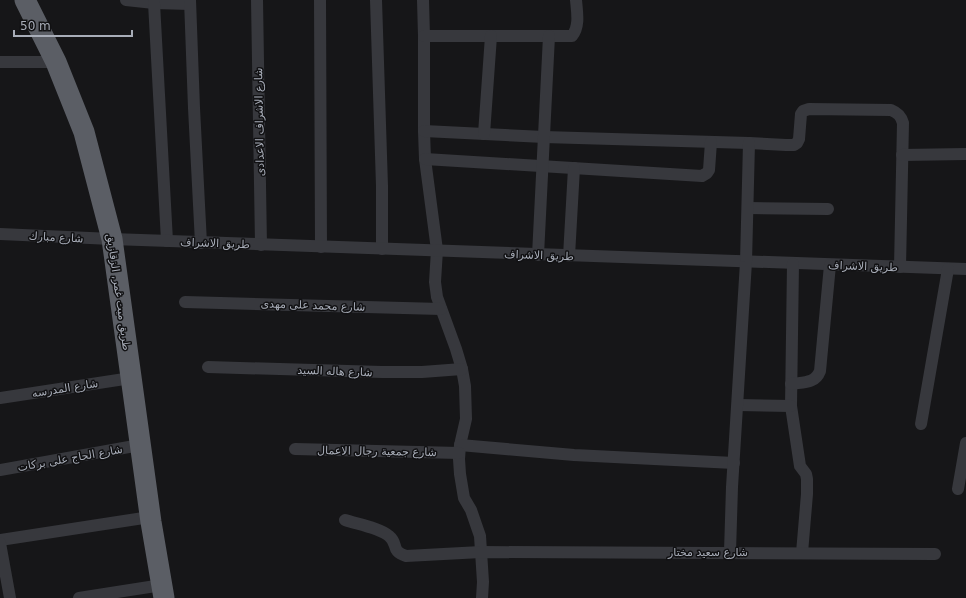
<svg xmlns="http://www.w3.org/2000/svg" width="966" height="598" font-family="'DejaVu Sans',Cairo,sans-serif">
<rect width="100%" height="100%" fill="#161618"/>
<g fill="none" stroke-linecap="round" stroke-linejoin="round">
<g stroke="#37383d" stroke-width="12">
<polyline points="126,0 154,3 190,4"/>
<polyline points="190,0 194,108 201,243"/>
<polyline points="257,0 261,245"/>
<polyline points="320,0 321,247"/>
<polyline points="376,0 382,186 382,249"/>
<polyline points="423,0 424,36 424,131 425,159 437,250 435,282 437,297 456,349 462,369 465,386 466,419 460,445 459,459 460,474 464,498 471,510 480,536 483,582 482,598"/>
<polyline points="154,3 167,241"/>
<path d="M424,36h148c8,-10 5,-24 4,-36"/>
<polyline points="0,62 56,62"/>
<path d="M424,131l120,6 205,6 37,2h8l3,-2 2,-4 2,-25 2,-3 6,-2 82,1c7,3 10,6 12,13l-3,144"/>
<polyline points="484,134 491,36"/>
<polyline points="902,155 966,154"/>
<polyline points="425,159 702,176 707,173 709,170 711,142"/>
<polyline points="748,208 828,209"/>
<polyline points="0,234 112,239 966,269"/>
<polyline points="538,255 549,36"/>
<polyline points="569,256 574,168"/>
<polyline points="793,264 791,406 800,466 806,474 807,479 807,494 802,553"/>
<polyline points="185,302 441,309"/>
<polyline points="208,367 382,372 422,372 462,369"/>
<path d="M791,384c12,-2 24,0 29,-13l10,-106"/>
<polyline points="0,398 131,378"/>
<polyline points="738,405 791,406"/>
<polyline points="921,424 948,269"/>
<polyline points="460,445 574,455 734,463"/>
<polyline points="295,449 459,453"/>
<polyline points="0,470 140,445"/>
<polyline points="958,489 966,443"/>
<path d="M345,520c12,4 35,8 44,16 10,8 1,15 17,20l75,-4 454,2"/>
<polyline points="0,540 150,517"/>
<polyline points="0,543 10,598"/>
<polyline points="730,552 732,487 746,262 749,143"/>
<polyline points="79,598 162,585"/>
</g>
<polyline stroke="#5b5e65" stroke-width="21" points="25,0 56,62 84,132 112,239 151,522 164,598"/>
</g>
<g text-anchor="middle" stroke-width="3" stroke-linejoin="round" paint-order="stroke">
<g font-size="11" fill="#a8adb8" stroke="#111113">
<text transform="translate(259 122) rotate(-91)" y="4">شارع الاشراف الاعدادى</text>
<text transform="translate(56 237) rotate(3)" y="4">شارع مبارك</text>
<text transform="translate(215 243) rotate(2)" y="4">طريق الاشراف</text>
<text transform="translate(539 255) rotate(2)" y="4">طريق الاشراف</text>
<text transform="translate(863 266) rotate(2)" y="4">طريق الاشراف</text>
<text transform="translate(119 292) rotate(82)" y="4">طريق ميت غمر, الزقازيق</text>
<text transform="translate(313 305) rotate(2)" y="4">شارع محمد على مهدى</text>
<text transform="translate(335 371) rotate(2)" y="4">شارع هاله السيد</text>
<text transform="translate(65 388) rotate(-9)" y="4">شارع المدرسه</text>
<text transform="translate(377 451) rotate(1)" y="4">شارع جمعية رجال الاعمال</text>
<text transform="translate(70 458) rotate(-10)" y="4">شارع الحاج على بركات</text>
<text x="708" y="556">شارع سعيد مختار</text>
</g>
</g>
<path d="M14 30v6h118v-6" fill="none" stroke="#a8adb8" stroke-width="2"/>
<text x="20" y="30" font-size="12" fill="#a8adb8" stroke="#111113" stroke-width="3" paint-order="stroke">50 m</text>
</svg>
